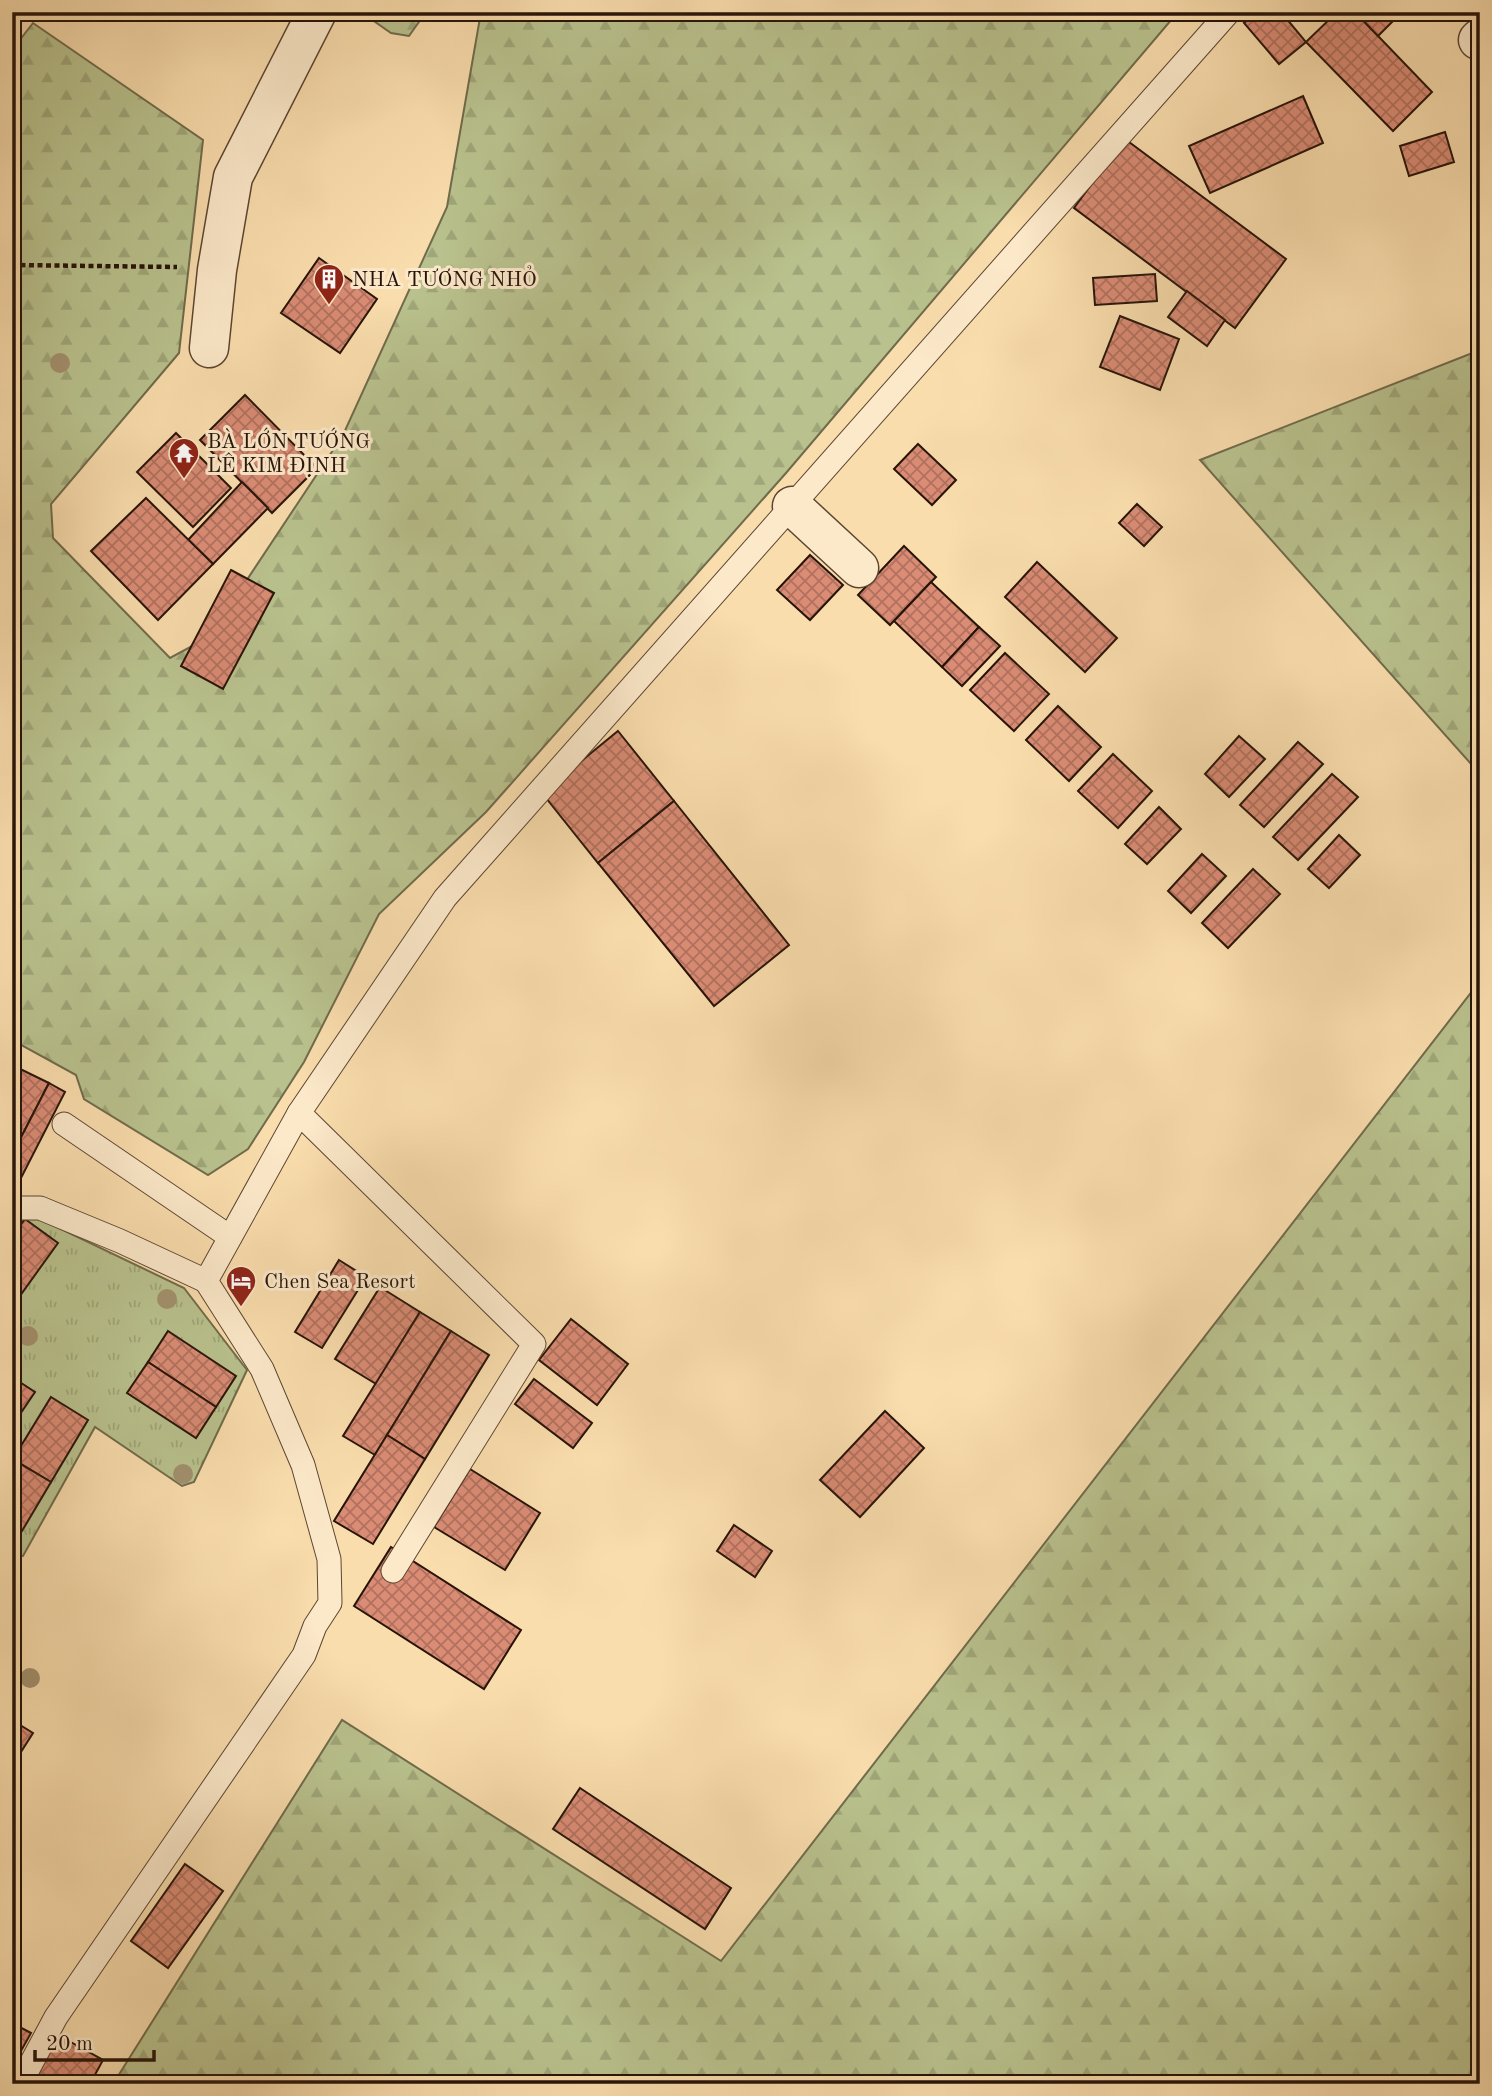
<svg xmlns="http://www.w3.org/2000/svg" width="1492" height="2096" font-family="'Old Standard TT',serif">
<defs>
<pattern id="grass-tufts" width="24" height="20" patternUnits="userSpaceOnUse" patternTransform="scale(1.75)"><rect width="24" height="20" fill="#b9c28e"/><path d="M3 7l-1-3M5 7V3M7 7l1-3M15 17l-1-3M17 17v-4M19 17l1-3" fill="none" stroke="#9fa679"/></pattern>
<pattern id="forest-firs" width="22" height="20" patternUnits="userSpaceOnUse" patternTransform="scale(1.75)"><rect width="22" height="20" fill="#b9c28e"/><path d="M5 1l3.5 6h-7zM16 11l3.5 6h-7z" fill="#9fa679"/></pattern>
<pattern id="building-cross-hatch" width="8" height="8" patternUnits="userSpaceOnUse" patternTransform="scale(1.75)"><rect width="8" height="8" fill="#da8c75"/><path d="M0 0l8 8M0 8l8-8" fill="none" stroke="#b1715e"/></pattern>
</defs>
<rect width="100%" height="100%" fill="#faddad"/>
<filter id="stains"><feTurbulence type="fractalNoise" baseFrequency=".00286" numOctaves="4"/><feColorMatrix values="0 0 0 0 .2 0 0 0 0 .09 0 0 0 0 .02 0 0 0 .5 -.17"/></filter>
<radialGradient id="worn" r=".72"><stop offset=".6" stop-color="#630" stop-opacity="0"/><stop offset="1" stop-color="#630" stop-opacity=".3"/></radialGradient>
<polygon fill="url(#grass-tufts)" stroke="#706b4c" stroke-width="2" points="12,1216 38,1218 184,1288 247,1370 194,1482 182,1486 95,1427 23,1556 12,1555"/>
<g fill="url(#forest-firs)" stroke="#706b4c" stroke-width="2">
<polygon points="361,12 426,12 409,36 391,33"/>
<polygon points="481,12 1178,12 786,473 486,812 379,914 304,1062 248,1149 208,1175 84,1099 76,1075 12,1040 12,50 33,23 203,140 179,353 51,504 53,538 170,658 209,637 343,435 447,207"/>
<polygon points="1480,350 1480,774 1200,460"/>
<polygon points="1480,981 1480,2084 113,2084 342,1720 721,1961"/>
</g>
<g fill="url(#building-cross-hatch)" stroke="#271409" stroke-width="2">
<polygon points="1258,12 1281,12 1306,42 1279,64 1244,23"/>
<polygon points="1337,12 1355,12 1432,92 1393,131 1306,42"/>
<polygon points="1355,12 1400,12 1401,13 1378,36"/>
<polygon points="1303,96 1323,143 1210,193 1189,146"/>
<polygon points="1445,132 1454,162 1409,176 1400,146"/>
<polygon points="1125,139 1286,259 1235,328 1074,208"/>
<polygon points="319,258 377,299 340,353 281,313"/>
<polygon points="1155,274 1157,301 1095,305 1093,278"/>
<polygon points="1187,291 1225,320 1207,346 1168,317"/>
<polygon points="1120,316 1179,339 1160,390 1100,367"/>
<polygon points="245,395 317,468 272,513 200,440"/>
<polygon points="176,433 231,488 193,527 137,472"/>
<polygon points="918,444 956,480 932,505 894,469"/>
<polygon points="242,482 268,508 213,564 188,540"/>
<polygon points="146,498 213,564 158,620 91,551"/>
<polygon points="1137,504 1162,527 1144,546 1119,523"/>
<polygon points="904,546 936,577 890,625 858,595"/>
<polygon points="810,555 843,585 810,620 777,590"/>
<polygon points="1037,562 1117,638 1085,672 1005,597"/>
<polygon points="231,570 274,593 223,689 181,666"/>
<polygon points="931,582 979,627 942,667 894,621"/>
<polygon points="979,627 1000,646 962,686 942,667"/>
<polygon points="1005,653 1049,694 1014,731 970,690"/>
<polygon points="1058,706 1101,747 1069,781 1026,740"/>
<polygon points="618,731 674,801 598,863 542,793"/>
<polygon points="1239,736 1265,759 1229,797 1205,774"/>
<polygon points="1298,742 1323,764 1264,827 1240,805"/>
<polygon points="1113,754 1152,791 1118,828 1078,791"/>
<polygon points="1332,774 1358,797 1298,860 1273,837"/>
<polygon points="674,801 789,945 714,1006 598,863"/>
<polygon points="1159,807 1181,829 1147,864 1125,844"/>
<polygon points="1339,835 1360,855 1329,888 1308,869"/>
<polygon points="1202,854 1226,876 1191,913 1168,891"/>
<polygon points="1253,869 1280,894 1228,948 1202,923"/>
<polygon points="12,1065 49,1083 12,1155"/>
<polygon points="49,1083 65,1092 21,1178 12,1174 12,1155"/>
<polygon points="25,1219 58,1243 22,1293 12,1285 12,1236"/>
<polygon points="339,1260 366,1277 322,1348 295,1332"/>
<polygon points="380,1287 420,1312 376,1384 335,1359"/>
<polygon points="420,1312 451,1331 375,1455 343,1436"/>
<polygon points="571,1319 628,1364 597,1405 539,1360"/>
<polygon points="168,1331 236,1376 216,1407 148,1362"/>
<polygon points="451,1331 489,1355 425,1459 387,1435"/>
<polygon points="148,1362 216,1407 196,1438 127,1393"/>
<polygon points="12,1377 35,1392 12,1426"/>
<polygon points="534,1379 592,1423 573,1448 515,1404"/>
<polygon points="51,1397 88,1420 51,1482 13,1459"/>
<polygon points="885,1411 924,1448 860,1517 820,1480"/>
<polygon points="387,1435 425,1459 373,1544 334,1521"/>
<polygon points="12,1459 51,1482 22,1531 12,1526"/>
<polygon points="470,1469 540,1513 505,1570 434,1527"/>
<polygon points="734,1525 772,1551 755,1577 717,1551"/>
<polygon points="391,1547 521,1630 484,1689 354,1606"/>
<polygon points="12,1720 33,1733 12,1766"/>
<polygon points="580,1788 731,1888 705,1929 553,1829"/>
<polygon points="185,1864 223,1891 168,1968 131,1941"/>
<polygon points="12,2023 31,2033 12,2067"/>
<polygon points="58,2035 103,2060 90,2084 32,2084"/>
</g>
<g fill="none" stroke-linecap="round" stroke-linejoin="round">
<g stroke="#5c4632" stroke-width="25">
<g id="service">
<polyline points="64,1124 230,1237"/>
<polyline points="12,1208 40,1208 120,1241 206,1281"/>
<polyline points="393,1571 534,1344 299,1113 445,898 1229,12"/>
<polyline points="20,2084 56,2017 304,1655 315,1626 330,1603 329,1559 303,1465 262,1369 206,1281 299,1113"/>
</g>
</g>
<g stroke="#5c4632" stroke-width="41">
<g id="minor">
<polyline points="1478,40 1480,38"/>
<polyline points="209,348 217,270 233,177 317,12"/>
<polyline points="792,506 859,568"/>
</g>
</g>
<polyline stroke="#271409" stroke-width="4.5" stroke-dasharray="5 3.5" stroke-linecap="butt" points="12,265 177,267"/>
<use href="#service" stroke="#fce9ca" stroke-width="23"/>
<use href="#minor" stroke="#fce9ca" stroke-width="38"/>
</g>
<g fill="#a2906d">
<circle cx="60" cy="363" r="10"/>
<circle cx="167" cy="1299" r="10"/>
<circle cx="28" cy="1336" r="10"/>
<circle cx="183" cy="1474" r="10"/>
<circle cx="30" cy="1678" r="10"/>
</g>
<defs>
<g id="building-pin" transform="scale(1.575)"><path d="M0 17L-7.5 6A9.5 9.5 0 1 1 7.5 6Z" fill="#8f2418" stroke="#fce9ca"/><path d="M-4-6H4V6H1V3H-1V6H-4ZM-2.5-4.3h1.7v1.8h-1.7ZM.8-4.3h1.7v1.8H.8ZM-2.5-1h1.7V.8h-1.7ZM.8-1h1.7V.8H.8Z" fill="#fff"/></g>
<g id="temple-pin" transform="scale(1.575)"><path d="M0 17L-7.5 6A9.5 9.5 0 1 1 7.5 6Z" fill="#8f2418" stroke="#fce9ca"/><path d="M0-6L5-2H3V0L6.5 2.5H4V6H1.5V3h-3V6H-4V2.5H-6.5L-3 0V-2H-5Z" fill="#fff"/></g>
<g id="hotel-pin" transform="scale(1.575)"><path d="M0 17L-7.5 6A9.5 9.5 0 1 1 7.5 6Z" fill="#8f2418" stroke="#fce9ca"/><path d="M-6-4.5h1.5V1H6V5H4.5V3h-9V5H-6ZM-4 0a1.8 1.8 0 1 1 3.6 0ZM.5 0V-2.5h3Q6-2.5 6 0Z" fill="#fff"/></g>
</defs>
<g fill-rule="evenodd">
<use href="#building-pin" x="329" y="279"/>
<use href="#temple-pin" x="184" y="453"/>
<use href="#hotel-pin" x="241" y="1281"/>
</g>
<g text-anchor="middle" stroke-width="6" stroke-linejoin="round" paint-order="stroke">
<g font-size="21" fill="#271409" stroke="#fce9ca" text-anchor="start">
<text x="352" y="286">NHA TƯƠNG NHỎ</text>
<text x="207" y="448">BÀ LỚN TƯỚNG<tspan x="207" dy="24">LÊ KIM ĐỊNH</tspan></text>
<text x="264" y="1288">Chen Sea Resort</text>
</g>
</g>
<rect width="1492" height="2096" fill="none" stroke="#faddad" stroke-width="42"/>
<rect x="14" y="14" width="1464" height="2068" fill="none" stroke="#271409" stroke-width="3.5"/>
<rect x="21" y="21" width="1450" height="2054" fill="none" stroke="#271409" stroke-width="2"/>
<path d="M35 2050v10h119v-10" fill="none" stroke="#271409" stroke-width="3.5"/>
<text x="46" y="2050" font-size="21" fill="#271409" stroke="#fce9ca" stroke-width="5" paint-order="stroke">20 m</text>
<rect width="100%" height="100%" filter="url(#stains)"/>
<rect width="100%" height="100%" fill="url(#worn)"/>
</svg>
